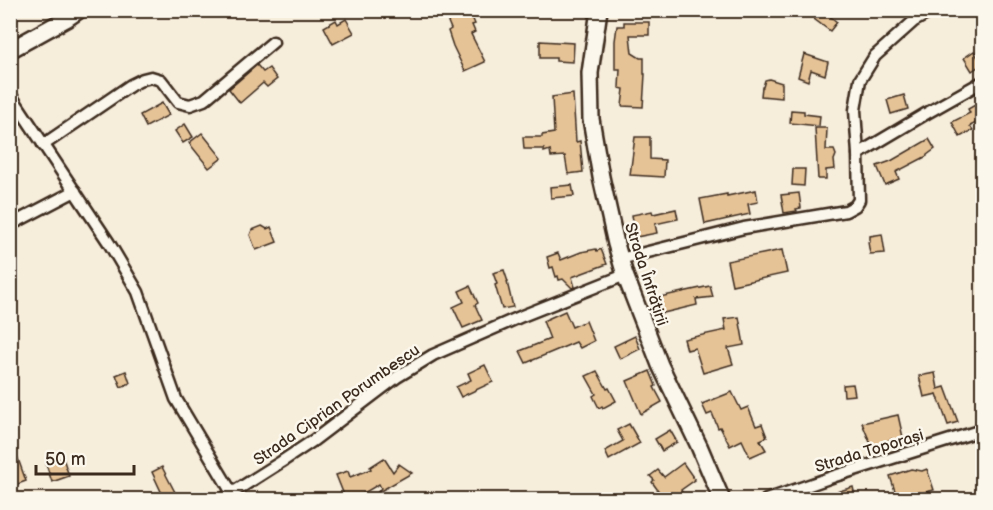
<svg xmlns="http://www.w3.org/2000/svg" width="993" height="510" font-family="'Balsamiq Sans',sans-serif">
<rect width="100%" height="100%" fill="#f7eddb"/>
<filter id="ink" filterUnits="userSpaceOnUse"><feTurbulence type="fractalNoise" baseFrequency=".0167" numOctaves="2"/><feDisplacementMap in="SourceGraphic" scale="12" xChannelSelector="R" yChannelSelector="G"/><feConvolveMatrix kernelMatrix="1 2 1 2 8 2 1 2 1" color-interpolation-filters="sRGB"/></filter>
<g filter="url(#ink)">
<g fill="#e6c397" stroke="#3b2a1e" stroke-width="1.5">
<polygon points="462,10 469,10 475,24 472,25 475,32 471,34 485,62 465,71 453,46 448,31 451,29 446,17"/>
<polygon points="820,10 822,10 837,22 830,31 814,19"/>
<polygon points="346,19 354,33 333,44 324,27 336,20 338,24"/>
<polygon points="624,22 649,22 649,35 630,35 632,53 640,58 644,58 644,74 645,74 643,107 622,106 624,89 619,88 620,69 615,69 615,41 617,26 624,26"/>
<polygon points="540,41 574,43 573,62 556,61 556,58 540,58"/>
<polygon points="974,51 982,64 972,71 964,58"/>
<polygon points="804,54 828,62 825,75 811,70 808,81 798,77"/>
<polygon points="257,65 263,72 269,68 277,79 267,87 263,83 240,103 229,89"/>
<polygon points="769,79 782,83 782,98 761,96 762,87 763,87 765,80"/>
<polygon points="573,94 576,142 580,141 583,172 568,174 565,156 551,157 550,150 544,152 544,149 524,149 523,137 542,137 542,135 554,133 552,97"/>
<polygon points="904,95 908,109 891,114 887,100"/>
<polygon points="982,101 982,120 970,126 973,130 960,137 952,122 970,113 968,109"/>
<polygon points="162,103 169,115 146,127 140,115"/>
<polygon points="791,110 804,111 804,114 820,116 819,126 790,123"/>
<polygon points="185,124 193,137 183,143 175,131"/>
<polygon points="815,128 827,128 826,150 834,150 836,155 834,160 835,169 826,170 826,179 818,179"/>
<polygon points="202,133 222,158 209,168 189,143"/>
<polygon points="635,137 650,137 650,159 665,160 664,177 630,175"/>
<polygon points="929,139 935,149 927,155 927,156 896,172 899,179 885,185 877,166 891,161"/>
<polygon points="793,169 805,169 804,186 792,185"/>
<polygon points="572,185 574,196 551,198 550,187"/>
<polygon points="756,190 758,202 748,204 750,214 705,224 700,199 727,194 727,196"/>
<polygon points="799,193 801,208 796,209 797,211 784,213 781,195"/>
<polygon points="676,209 678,219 655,224 657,233 636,237 632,215 652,211 653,214"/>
<polygon points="262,226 267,229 271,227 277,242 256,250 250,235 252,230"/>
<polygon points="882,234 885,253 870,254 868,242 870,242 870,236"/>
<polygon points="596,249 597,251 601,249 607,264 572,277 575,287 572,288 563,279 559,280 558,276 556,277 553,267 550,268 547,257 558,253 561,260 581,252"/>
<polygon points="782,250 787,273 732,285 727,261"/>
<polygon points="504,270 508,282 507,282 513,307 502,309 495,285 497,284 493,273"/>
<polygon points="470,286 478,303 475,305 482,320 463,328 453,307 464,302 459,291"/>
<polygon points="710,286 713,297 696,299 697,305 659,314 655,298"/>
<polygon points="565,311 572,327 586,321 594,341 580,348 576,342 526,363 520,351 550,339 543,321"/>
<polygon points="739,317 744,345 728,348 733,364 703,373 695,348 687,350 684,339 726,330 724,319"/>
<polygon points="635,336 640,349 620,359 614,346"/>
<polygon points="485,365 493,382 461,397 456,387 471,380 468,373"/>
<polygon points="126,371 130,383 121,387 116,375"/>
<polygon points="597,371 607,389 609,388 616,401 603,408 602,406 599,408 593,396 596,394 586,376"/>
<polygon points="650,371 656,386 654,387 662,402 641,414 627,381"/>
<polygon points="935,373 938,389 945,387 958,422 948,425 937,394 924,397 919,376"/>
<polygon points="853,384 855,395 844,396 843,385"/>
<polygon points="732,392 741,410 748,407 756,426 762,424 767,437 760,440 766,450 750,457 742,440 730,446 720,427 718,428 712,413 707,415 702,404"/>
<polygon points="898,415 904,442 894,445 892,439 872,447 862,423"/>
<polygon points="629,424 640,443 609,460 605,451 623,441 617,430"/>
<polygon points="670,430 677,442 662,451 655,439"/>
<polygon points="12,442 26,481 15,485 10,473 10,443"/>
<polygon points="63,458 69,476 52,482 46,464"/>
<polygon points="384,458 393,472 399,464 412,473 377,493 381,488 379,484 362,494 363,497 357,500 346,500 336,475 348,471 350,477 371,469 370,467"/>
<polygon points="683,463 695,480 681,490 686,500 665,500 652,482 654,480 650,476 658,470 664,477"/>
<polygon points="162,467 179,500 165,500 152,472"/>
<polygon points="911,469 922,471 927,469 934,490 906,497 895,491 890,476"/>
<polygon points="853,487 856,500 819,500 819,497"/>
</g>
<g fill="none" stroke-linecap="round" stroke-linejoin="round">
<g stroke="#3b2a1e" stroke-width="15">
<g id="street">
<polyline points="10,94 109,243 138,292 176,399 232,493"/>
<polyline points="43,145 131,85 143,79 151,77 161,80 178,102 190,105 204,100 273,42"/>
<polyline points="858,154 927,113 982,82"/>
<polyline points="10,225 75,191"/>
<polyline points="620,259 744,228 846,211 855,206 859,200 858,154 855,110 860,80 875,56 914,21 934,10"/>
<polyline points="221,500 281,462 314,440 397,377 433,355 522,316 625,275"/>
<polyline points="766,500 835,476 982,430"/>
</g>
</g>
<g stroke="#3b2a1e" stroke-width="20">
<g id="secondary">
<polyline points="599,10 590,73 591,119 601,177 616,244 625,275 660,365 699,446 722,500"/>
<polyline points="10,50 66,19 79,10"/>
</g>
</g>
<use href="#street" stroke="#fbf7ec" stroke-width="10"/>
<use href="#secondary" stroke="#fbf7ec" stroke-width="15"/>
</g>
</g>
<g text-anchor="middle" stroke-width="5" stroke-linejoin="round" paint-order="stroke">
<g font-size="16" fill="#3b2a1e" stroke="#fbf7ec">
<text transform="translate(647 274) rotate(72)" y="6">Strada Înfrățirii</text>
<text transform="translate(336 404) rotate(-35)" y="6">Strada Ciprian Porumbescu</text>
<text transform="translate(869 450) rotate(-17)" y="6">Strada Toporași</text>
</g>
</g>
<rect width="993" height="510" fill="none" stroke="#fbf7ec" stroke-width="36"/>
<rect x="18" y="18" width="957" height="474" fill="none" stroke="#3b2a1e" stroke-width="2" filter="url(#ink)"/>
<path d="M36 465v9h98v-9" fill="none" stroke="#3b2a1e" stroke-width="3"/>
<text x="45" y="465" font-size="18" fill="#3b2a1e" stroke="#fbf7ec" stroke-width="4.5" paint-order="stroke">50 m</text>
</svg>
